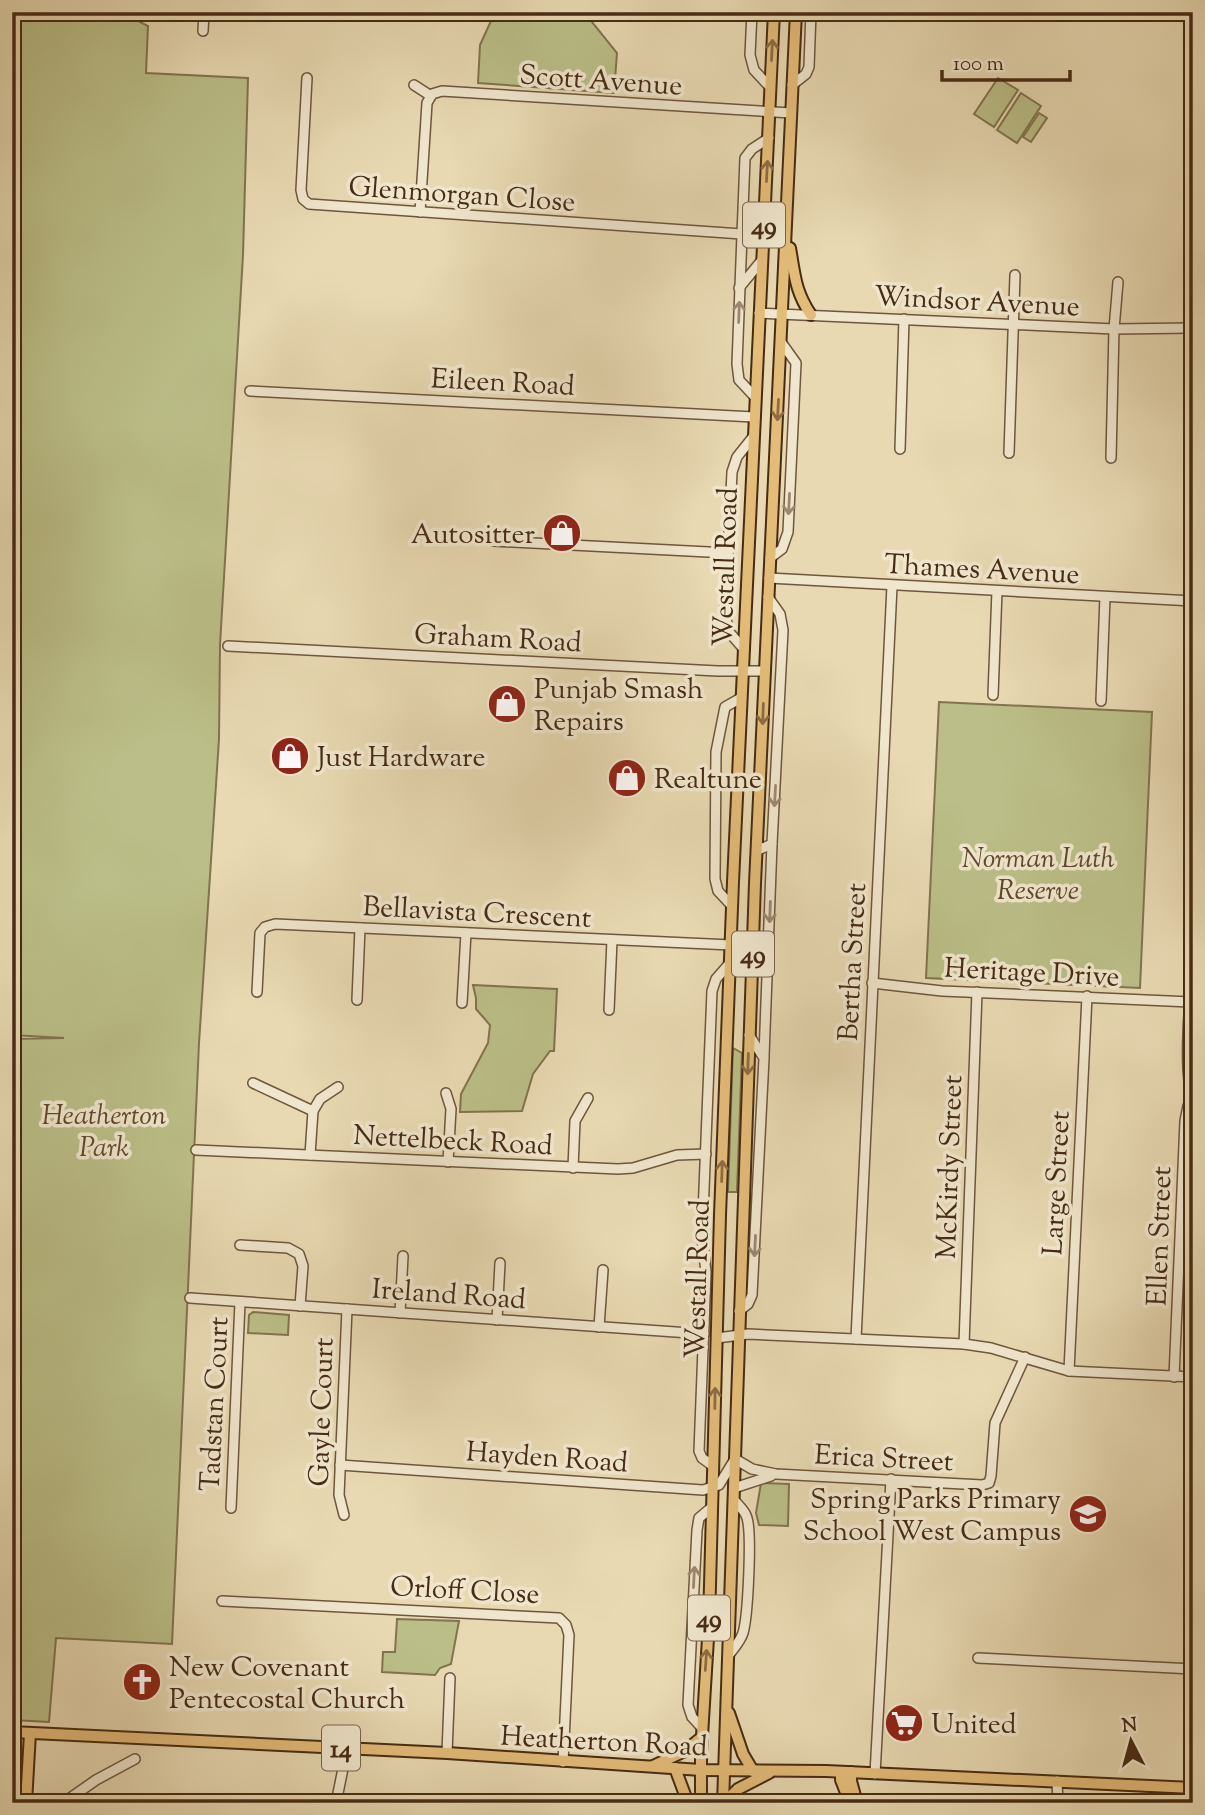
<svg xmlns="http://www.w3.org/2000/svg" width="1205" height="1815" font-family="'Sorts Mill Goudy',serif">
<rect width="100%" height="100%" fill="#e8d9b2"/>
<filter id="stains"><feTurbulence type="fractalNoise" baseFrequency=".00286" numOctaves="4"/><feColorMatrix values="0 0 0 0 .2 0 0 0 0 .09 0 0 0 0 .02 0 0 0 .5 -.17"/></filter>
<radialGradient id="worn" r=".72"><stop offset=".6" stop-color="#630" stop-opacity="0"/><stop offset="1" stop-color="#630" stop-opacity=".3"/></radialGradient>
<g fill="#bbbe88" stroke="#81744e" stroke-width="2">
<polygon points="12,12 139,12 138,21 148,26 146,73 248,78 243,255 220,645 219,739 199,1043 172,1644 56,1638 49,1722 12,1720 12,1039 64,1038 12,1035"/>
<polygon points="495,12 584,12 617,53 614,93 478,83 480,45"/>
<polygon points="998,78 1018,90 994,127 974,114"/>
<polygon points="1021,93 1041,106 1017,143 997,130"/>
<polygon points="1039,113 1047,118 1031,142 1023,137"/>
<polygon points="939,702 1152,712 1140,988 926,978"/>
<polygon points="473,985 557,989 554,1051 550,1051 533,1074 522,1111 460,1112 461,1094 488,1043 490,1025 476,1009 476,998"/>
<polygon points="733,1048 742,1053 737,1192 728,1192"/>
<polygon points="253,1312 289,1315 288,1335 248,1333 249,1315"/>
<polygon points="761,1483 789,1484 788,1526 759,1525 756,1513"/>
<polygon points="397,1619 459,1621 451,1664 440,1668 435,1675 382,1672 383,1652 395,1652"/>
</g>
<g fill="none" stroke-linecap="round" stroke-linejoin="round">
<g stroke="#6f563c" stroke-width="12">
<g id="minor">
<polyline points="752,12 750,55 754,70 770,87"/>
<polyline points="203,31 204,12"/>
<polyline points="307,78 301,190 303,199 309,204 742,234"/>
<polyline points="414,85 431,96"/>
<polyline points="792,85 806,74 809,67 811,12"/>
<polyline points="420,212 427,103 432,94 442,91 791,113"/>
<polyline points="739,288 762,260"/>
<polyline points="759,313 1114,329 1193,328"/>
<polyline points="250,391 754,417"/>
<polyline points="754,396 739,380 737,364 745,158 752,149 769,138"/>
<polyline points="900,449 904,319"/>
<polyline points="1009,453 1015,275"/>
<polyline points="1111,458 1114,329 1118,282"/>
<polyline points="493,541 728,553"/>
<polyline points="770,558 782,549 788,532 796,363 781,342"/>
<polyline points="769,578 1193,601"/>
<polyline points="228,646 718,671 765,671"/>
<polyline points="743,648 729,632 725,615 732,472 737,457 753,437"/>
<polyline points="993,695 997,591"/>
<polyline points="1101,701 1105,597"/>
<polyline points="758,850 772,844 783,630 780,614 768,597"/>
<polyline points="732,906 718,891 715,879 716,752 725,707 741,698"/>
<path d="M1193,959c-2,31 -11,114 0,139"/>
<polyline points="872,983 942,991 1191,1002"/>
<polyline points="257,992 260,933 265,927 275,924 753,946"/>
<polyline points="357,1000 360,928"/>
<polyline points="462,1003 466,933"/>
<polyline points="609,1010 612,940"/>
<polyline points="764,1056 772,844"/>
<polyline points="253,1083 313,1111 310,1155"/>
<polyline points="446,1093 451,1109 448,1162"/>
<polyline points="313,1111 320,1099 338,1087"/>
<polyline points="196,1150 618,1169 633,1168 677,1155 706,1154"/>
<polyline points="573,1168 575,1121 588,1098"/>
<polyline points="240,1245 288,1248 299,1254 303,1266 300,1306"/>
<polyline points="190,1298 704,1334"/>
<polyline points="739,1311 748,1304 752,1295 764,1058 749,1035"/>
<polyline points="400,1313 403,1256"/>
<polyline points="497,1320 500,1263"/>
<polyline points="599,1327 603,1270"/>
<polyline points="717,1338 748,1334 964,1344 991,1348 1069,1371 1193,1377"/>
<polyline points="856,1339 892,586"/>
<polyline points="964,1344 977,992"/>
<polyline points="1069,1371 1087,996"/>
<polyline points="1174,1377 1185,1121 1188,1106 1193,1099"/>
<polyline points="340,1465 703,1490 719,1485 735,1459 752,1469 776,1474 982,1485 989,1483 991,1476 995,1423 1025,1357"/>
<polyline points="713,1466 702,1458 699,1451 706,1272 702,1239 712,991 716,979 730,963"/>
<polyline points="734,1488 771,1476"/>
<polyline points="231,1508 240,1302"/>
<polyline points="344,1515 339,1495 347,1309"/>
<polyline points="222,1601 559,1618 566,1625 569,1635 563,1762"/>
<path d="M728,1656c5,-7 12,-14 15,-23 5,-17 9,-99 4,-115 -2,-8 -8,-12 -13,-18"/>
<polyline points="978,1658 1193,1669"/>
<polyline points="702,1728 692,1717 688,1705 697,1530 699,1518 712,1507"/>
<polyline points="447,1753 450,1678"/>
<polyline points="875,1774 891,1479"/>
<polyline points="1057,1781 1058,1803"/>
<polyline points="63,1803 96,1780 135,1759"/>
<polyline points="336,1803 347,1749"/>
</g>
</g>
<g stroke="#472b14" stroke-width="14">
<g id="major">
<path d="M790,248c5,28 5,43 21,67"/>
<polyline points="729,1713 743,1754 753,1771"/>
<polyline points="12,1732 447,1753 701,1770 826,1771 1193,1788"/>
<polyline points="653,1766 685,1751 701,1738"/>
<polyline points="675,1768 688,1803"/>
<polyline points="841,1772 841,1780 850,1803"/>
<polyline points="851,1772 851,1781 857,1803"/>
<polyline points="26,1803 30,1733"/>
<polyline points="701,1803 701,1752 709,1622 720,1215 733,882 774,12"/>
<polyline points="723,1803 755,883 796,12"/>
<polyline points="724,1803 738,1789 769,1773"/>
</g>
</g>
<use href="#minor" stroke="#f0e6cd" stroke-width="9"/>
<use href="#major" stroke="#e4bc79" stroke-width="10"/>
</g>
<defs><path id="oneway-shaft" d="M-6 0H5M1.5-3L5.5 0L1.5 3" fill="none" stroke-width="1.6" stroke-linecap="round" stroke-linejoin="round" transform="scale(1.75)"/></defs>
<g stroke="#8e6c41">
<use href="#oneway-shaft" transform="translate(772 50) rotate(-87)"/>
<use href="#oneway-shaft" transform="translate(767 171) rotate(-87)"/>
<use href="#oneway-shaft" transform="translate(778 410) rotate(93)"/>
<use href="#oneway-shaft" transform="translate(763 714) rotate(92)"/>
<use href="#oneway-shaft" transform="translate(748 1064) rotate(92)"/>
<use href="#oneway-shaft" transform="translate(722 1171) rotate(-88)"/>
<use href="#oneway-shaft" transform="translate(715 1398) rotate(-89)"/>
<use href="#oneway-shaft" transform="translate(706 1660) rotate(-86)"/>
</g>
<g stroke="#9c8870">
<use href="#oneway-shaft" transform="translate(739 312) rotate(-88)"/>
<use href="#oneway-shaft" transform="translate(789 504) rotate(93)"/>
<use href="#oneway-shaft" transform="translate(775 796) rotate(93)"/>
<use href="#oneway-shaft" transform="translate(770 912) rotate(92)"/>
<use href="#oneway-shaft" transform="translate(755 1246) rotate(93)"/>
<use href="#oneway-shaft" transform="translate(694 1577) rotate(-87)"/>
</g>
<defs>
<g id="shop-disc" transform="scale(2.0125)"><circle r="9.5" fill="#8f2418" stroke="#f0e6cd"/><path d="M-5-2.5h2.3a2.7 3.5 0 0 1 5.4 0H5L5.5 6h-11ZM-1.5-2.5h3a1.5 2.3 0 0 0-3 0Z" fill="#fff"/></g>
<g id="school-disc" transform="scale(2.0125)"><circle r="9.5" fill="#8f2418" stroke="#f0e6cd"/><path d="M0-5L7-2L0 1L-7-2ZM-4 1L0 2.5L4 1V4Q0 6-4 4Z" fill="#fff"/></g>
<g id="church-disc" transform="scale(2.0125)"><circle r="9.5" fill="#8f2418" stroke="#f0e6cd"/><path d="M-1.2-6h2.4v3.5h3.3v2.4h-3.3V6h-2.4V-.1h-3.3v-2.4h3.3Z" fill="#fff"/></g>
<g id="supermarket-disc" transform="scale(2.0125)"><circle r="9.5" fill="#8f2418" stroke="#f0e6cd"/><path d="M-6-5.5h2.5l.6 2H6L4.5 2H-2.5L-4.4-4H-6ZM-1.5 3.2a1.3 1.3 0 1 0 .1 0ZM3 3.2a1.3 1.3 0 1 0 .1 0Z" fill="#fff"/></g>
</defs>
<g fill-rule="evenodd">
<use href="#shop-disc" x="562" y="533"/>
<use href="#shop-disc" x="507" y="704"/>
<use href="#shop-disc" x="290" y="756"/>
<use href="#shop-disc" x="627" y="778"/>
<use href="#school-disc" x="1088" y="1514"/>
<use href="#church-disc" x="142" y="1682"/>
<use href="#supermarket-disc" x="904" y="1723"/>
</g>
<g text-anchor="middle" stroke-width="7" stroke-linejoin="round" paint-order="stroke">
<g fill="#f0e6cd" stroke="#7a634c" stroke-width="2">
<rect x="743" y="202.5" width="42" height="45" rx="5"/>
<rect x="732" y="931.5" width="42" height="45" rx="5"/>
<rect x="688" y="1595.5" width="42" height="45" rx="5"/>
<rect x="322" y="1725.5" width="38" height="45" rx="5"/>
</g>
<g font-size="26" font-weight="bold" fill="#472b14">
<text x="764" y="234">49</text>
<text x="753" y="963">49</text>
<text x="709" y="1627">49</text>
<text x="341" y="1757">14</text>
</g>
<g font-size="28" fill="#472b14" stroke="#f0e6cd">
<text transform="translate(601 79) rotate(4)" y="10">Scott Avenue</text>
<text transform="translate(462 193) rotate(4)" y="10">Glenmorgan Close</text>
<text transform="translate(977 300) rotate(3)" y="10">Windsor Avenue</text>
<text transform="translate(503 381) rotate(3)" y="10">Eileen Road</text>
<text transform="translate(724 567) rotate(-88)" y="10">Westall Road</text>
<text transform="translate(982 568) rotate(3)" y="10">Thames Avenue</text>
<text transform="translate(498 637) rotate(3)" y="10">Graham Road</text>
<text transform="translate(477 911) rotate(3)" y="10">Bellavista Crescent</text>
<text transform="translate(851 962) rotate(-87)" y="10">Bertha Street</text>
<text transform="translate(1032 971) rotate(3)" y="10">Heritage Drive</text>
<text transform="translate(453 1139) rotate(3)" y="10">Nettelbeck Road</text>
<text transform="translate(948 1167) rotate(-88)" y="10">McKirdy Street</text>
<text transform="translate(1055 1183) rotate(-87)" y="10">Large Street</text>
<text transform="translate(1158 1236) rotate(-88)" y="10">Ellen Street</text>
<text transform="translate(696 1279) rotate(-88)" y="10">Westall Road</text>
<text transform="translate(449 1293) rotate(4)" y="10">Ireland Road</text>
<text transform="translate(213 1404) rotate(-87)" y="10">Tadstan Court</text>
<text transform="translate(320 1412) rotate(-88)" y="10">Gayle Court</text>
<text transform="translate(547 1456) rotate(4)" y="10">Hayden Road</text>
<text transform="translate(884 1457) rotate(3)" y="10">Erica Street</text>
<text transform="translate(465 1589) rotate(3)" y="10">Orloff Close</text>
<text transform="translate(604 1740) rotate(3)" y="10">Heatherton Road</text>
</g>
<g font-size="28" fill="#472b14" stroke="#f0e6cd" text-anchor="start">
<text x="535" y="543" text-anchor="end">Autositter</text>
<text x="534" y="698">Punjab Smash<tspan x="534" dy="32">Repairs</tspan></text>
<text x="317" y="766">Just Hardware</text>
<text x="654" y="788">Realtune</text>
<text x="1061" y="1508" text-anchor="end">Spring Parks Primary<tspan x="1061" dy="32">School West Campus</tspan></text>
<text x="169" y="1676">New Covenant<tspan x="169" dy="32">Pentecostal Church</tspan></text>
<text x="931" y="1733">United</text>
</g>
<g font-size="28" font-style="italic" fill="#5e482b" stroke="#f0e6cd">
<text x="1038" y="867">Norman Luth<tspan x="1038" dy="32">Reserve</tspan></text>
<text x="104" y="1124">Heatherton<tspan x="104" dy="32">Park</tspan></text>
</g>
</g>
<rect width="1205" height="1815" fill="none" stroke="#e8d9b2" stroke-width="42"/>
<rect x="14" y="14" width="1177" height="1787" fill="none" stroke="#472b14" stroke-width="3.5"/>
<rect x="21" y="21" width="1163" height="1773" fill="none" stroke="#472b14" stroke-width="2"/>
<g transform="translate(1131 1741) rotate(354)" stroke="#f0e6cd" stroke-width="5" paint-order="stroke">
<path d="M0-5L12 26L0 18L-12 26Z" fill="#472b14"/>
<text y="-10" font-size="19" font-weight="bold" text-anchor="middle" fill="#472b14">N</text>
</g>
<path d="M942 70v10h128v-10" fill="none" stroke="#472b14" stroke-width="3.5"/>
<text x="953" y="70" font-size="21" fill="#472b14" stroke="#f0e6cd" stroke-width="5" paint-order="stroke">100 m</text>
<rect width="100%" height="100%" filter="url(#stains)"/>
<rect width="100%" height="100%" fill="url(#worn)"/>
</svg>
